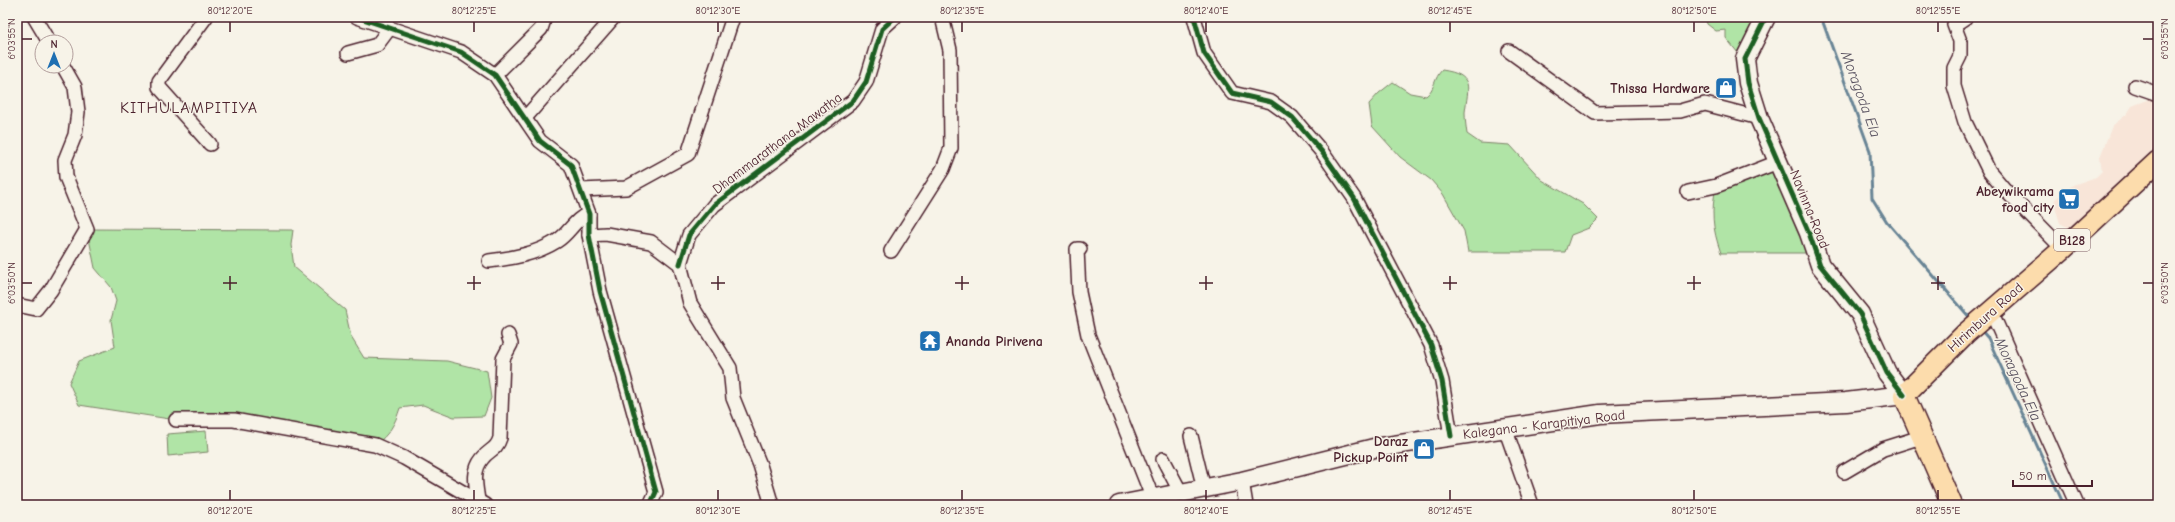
<svg xmlns="http://www.w3.org/2000/svg" width="2175" height="522" font-family="'Comic Neue',sans-serif">
<rect width="100%" height="100%" fill="#f7f3e8"/>
<filter id="ink" filterUnits="userSpaceOnUse"><feTurbulence type="fractalNoise" baseFrequency=".025" numOctaves="2"/><feDisplacementMap in="SourceGraphic" scale="8" xChannelSelector="R" yChannelSelector="G"/><feConvolveMatrix kernelMatrix="1 2 1 2 8 2 1 2 1" color-interpolation-filters="sRGB"/></filter>
<g filter="url(#ink)">
<polygon fill="#f8e5d8" points="2158,96 2158,135 2154,139 2158,142 2158,161 2078,233 2060,223 2054,204 2055,199 2073,185 2096,177 2102,171 2100,157 2112,126 2127,114 2132,106"/>
<g fill="#b0e4a6" stroke="#7d8268">
<polygon points="1705,17 1766,17 1738,53 1726,38 1726,30 1716,31 1707,24"/>
<path d="M1442,70c33,5 26,17 23,42 0,7 1,15 2,22l13,9 30,2 32,35 41,24 15,15 -9,9 -18,7 -6,17h-97l-4,-21 -21,-37 -12,-14 -31,-23 -28,-31 -3,-22 10,-11 14,-11 17,11 16,3c9,-7 8,-18 16,-26z"/>
<path d="M1778,162l38,91h-95c-9,-25 -10,-41 -5,-67z"/>
<path d="M87,229l206,1 -2,15 3,22 51,43 6,27 13,21 83,3 40,10 4,27 -7,18 -30,1 -31,-12 -23,3c-5,16 -11,27 -25,37l-64,-12 -135,-13 -97,-15 -10,-22 10,-22 36,-14 -4,-27 5,-19 -5,-14 -16,-19z"/>
<polygon points="206,431 208,452 168,456 167,434"/>
</g>
<g fill="none" stroke-linecap="round" stroke-linejoin="round">
<g stroke="#688495" stroke-width="3">
<polyline points="1821,17 1870,151 1872,198 1887,222 1971,319"/>
<polyline points="1980,329 1988,338 2064,505"/>
</g>
<g stroke="#4a1f2b" stroke-width="16">
<g id="street">
<polyline points="34,17 49,42"/>
<polyline points="206,17 159,81 159,87 210,144"/>
<polyline points="357,17 461,52 495,75 540,141 571,165 589,214 589,235 600,291 656,492 650,505"/>
<polyline points="1194,17 1204,53 1232,93 1271,102 1292,117 1322,152 1354,198 1431,345 1442,381 1451,436"/>
<polyline points="1966,17 1954,25 1960,41 1960,56 1954,68 1954,86 1965,122 1989,171 2005,190 2063,249"/>
<polyline points="1509,51 1595,113 1680,111 1705,104 1759,118"/>
<polyline points="348,53 377,45 389,29"/>
<polyline points="495,75 541,29 545,17"/>
<polyline points="2135,86 2158,94"/>
<polyline points="525,118 614,17"/>
<polyline points="581,190 626,188 688,154 733,17"/>
<polyline points="1688,192 1716,186 1778,162"/>
<polyline points="589,235 606,234 651,242 680,264 690,303 730,368 733,398 760,465 772,505"/>
<polyline points="1080,249 1077,249 1079,292 1088,335 1153,499"/>
<polyline points="891,251 943,169 951,148 950,50 942,17"/>
<path d="M489,261c24,-3 47,-7 68,-20 13,-8 17,-22 32,-27"/>
<polyline points="680,264 689,235 714,205 853,101 866,82 882,29 895,17"/>
<polyline points="17,305 36,309 51,290 87,229 66,177 65,160 75,135 78,112 75,87 63,66"/>
<polyline points="1991,311 2077,505"/>
<polyline points="176,420 234,420 375,445 404,458 485,505"/>
<polyline points="1505,428 1532,505"/>
<polyline points="1191,436 1204,489"/>
<polyline points="1163,459 1181,493"/>
<polyline points="1844,472 1883,449 1921,437"/>
<polyline points="1242,481 1246,505"/>
<path d="M478,500c-2,-14 -6,-29 4,-41 7,-10 14,-8 18,-21l3,-79 8,-15 -3,-9"/>
</g>
</g>
<g stroke="#4a1f2b" stroke-width="21">
<polyline id="secondary" points="1119,505 1242,481 1374,448 1600,414 1846,402 1904,395 1887,373 1860,314 1820,265 1809,233 1759,118 1748,83 1745,59 1766,17"/>
</g>
<g stroke="#4a1f2b" stroke-width="23">
<polyline id="primary" points="1952,505 1904,395 1966,333 2063,249 2158,161"/>
</g>
<use href="#street" stroke="#f7f3e8" stroke-width="13"/>
<use href="#secondary" stroke="#f7f3e8" stroke-width="18"/>
<use href="#primary" stroke="#fcdcac" stroke-width="20"/>
<g stroke="#f7f3e8" stroke-width="8">
<g id="cycleway">
<polyline points="357,17 461,52 495,75 540,141 571,165 589,214 589,235 600,291 656,492 650,505"/>
<polyline points="1194,17 1204,53 1232,93 1271,102 1292,117 1322,152 1354,198 1431,345 1442,381 1451,436"/>
<polyline points="1766,17 1745,59 1748,83 1759,118 1809,233 1820,265 1860,314 1887,373 1904,395"/>
<polyline points="680,264 689,235 714,205 853,101 866,82 882,29 895,17"/>
</g>
</g>
<use href="#cycleway" stroke="#1b5e20" stroke-width="5"/>
</g>
</g>
<path fill="none" stroke="#4a1f2b" stroke-width="1.5" d="M230,22v10M474,22v10M718,22v10M962,22v10M1206,22v10M1450,22v10M1694,22v10M1938,22v10M22,39h10M2143,39h10M230,276v14M474,276v14M718,276v14M962,276v14M1206,276v14M1450,276v14M1694,276v14M1938,276v14M22,283h10M223,283h14M467,283h14M711,283h14M955,283h14M1199,283h14M1443,283h14M1687,283h14M1931,283h14M2143,283h10M230,490v10M474,490v10M718,490v10M962,490v10M1206,490v10M1450,490v10M1694,490v10M1938,490v10"/>
<defs>
<g id="shop-square" transform="scale(1.15)"><rect x="-9" y="-9" width="18" height="18" rx="4" fill="#1f6fb2" stroke="#f7f3e8"/><path d="M-5-2.5h2.3a2.7 3.5 0 0 1 5.4 0H5L5.5 6h-11ZM-1.5-2.5h3a1.5 2.3 0 0 0-3 0Z" fill="#fff"/></g>
<g id="supermarket-square" transform="scale(1.15)"><rect x="-9" y="-9" width="18" height="18" rx="4" fill="#1f6fb2" stroke="#f7f3e8"/><path d="M-6-5.5h2.5l.6 2H6L4.5 2H-2.5L-4.4-4H-6ZM-1.5 3.2a1.3 1.3 0 1 0 .1 0ZM3 3.2a1.3 1.3 0 1 0 .1 0Z" fill="#fff"/></g>
<g id="temple-square" transform="scale(1.15)"><rect x="-9" y="-9" width="18" height="18" rx="4" fill="#1f6fb2" stroke="#f7f3e8"/><path d="M0-6L5-2H3V0L6.5 2.5H4V6H1.5V3h-3V6H-4V2.5H-6.5L-3 0V-2H-5Z" fill="#fff"/></g>
</defs>
<g fill-rule="evenodd">
<use href="#shop-square" x="1726" y="88"/>
<use href="#supermarket-square" x="2069" y="199"/>
<use href="#temple-square" x="930" y="341"/>
<use href="#shop-square" x="1424" y="449"/>
</g>
<g text-anchor="middle" stroke-width="3" stroke-linejoin="round" paint-order="stroke">
<rect fill="#f7f3e8" stroke="#7e5f64" stroke-width="1" x="2054" y="229" width="36" height="22" rx="3"/>
<g font-size="13" font-weight="bold" fill="#4a1f2b">
<text x="2072" y="245">B128</text>
</g>
<g font-size="14" font-weight="bold" fill="#4a1f2b" stroke="#f7f3e8" text-anchor="end">
<text x="1710" y="93">Thissa Hardware</text>
<text x="2054" y="196">Abeywikrama<tspan x="2054" dy="16">food city</tspan></text>
<text x="946" y="346" text-anchor="start">Ananda Pirivena</text>
<text x="1408" y="446">Daraz<tspan x="1408" dy="16">Pickup Point</tspan></text>
</g>
<g font-size="14" fill="#4a1f2b" stroke="#f7f3e8">
<text transform="translate(777 143) rotate(-37)" y="5">Dhammarathana Mawatha</text>
<text transform="translate(1810 209) rotate(68)" y="5">Navinna Road</text>
<text transform="translate(1985 317) rotate(-42)" y="5">Hirimbura Road</text>
<text transform="translate(1544 424) rotate(-7)" y="5">Kalegana - Karapitiya Road</text>
</g>
<g font-size="15" font-style="italic" fill="#595260" stroke="#f7f3e8">
<text transform="translate(1861 94) rotate(70)" y="5">Moragoda Ela</text>
<text transform="translate(2018 379) rotate(65)" y="5">Moragoda Ela</text>
</g>
<g font-size="16" letter-spacing="1" fill="#4a1f2b" stroke="#f7f3e8">
<text x="189" y="113">KITHULAMPITIYA</text>
</g>
</g>
<rect width="2175" height="522" fill="none" stroke="#f7f3e8" stroke-width="44"/>
<g transform="translate(54 54)"><circle r="19" fill="#f7f3e8" stroke="#b29e9c"/>
<path d="M0-3L7 15L0 10L-7 15Z" fill="#1f6fb2"/>
<text y="-6" font-size="11" font-weight="bold" text-anchor="middle" fill="#4a1f2b">N</text>
</g>
<path d="M2013 480v6h79v-6" fill="none" stroke="#4a1f2b" stroke-width="2"/>
<text x="2019" y="480" font-size="12" fill="#4a1f2b" stroke="#f7f3e8" stroke-width="3" paint-order="stroke">50 m</text>
<rect x="22" y="22" width="2131" height="478" fill="none" stroke="#4a1f2b" stroke-width="1.5"/>
<g font-size="10" text-anchor="middle" fill="#4a1f2b">
<text x="230" y="14">80°12'20"E</text>
<text x="474" y="14">80°12'25"E</text>
<text x="718" y="14">80°12'30"E</text>
<text x="962" y="14">80°12'35"E</text>
<text x="1206" y="14">80°12'40"E</text>
<text x="1450" y="14">80°12'45"E</text>
<text x="1694" y="14">80°12'50"E</text>
<text x="1938" y="14">80°12'55"E</text>
<text transform="translate(11 39) rotate(-90)" y="4">6°03'55"N</text>
<text transform="translate(2164 39) rotate(-90)" y="4">6°03'55"N</text>
<text transform="translate(11 283) rotate(-90)" y="4">6°03'50"N</text>
<text transform="translate(2164 283) rotate(-90)" y="4">6°03'50"N</text>
<text x="230" y="514">80°12'20"E</text>
<text x="474" y="514">80°12'25"E</text>
<text x="718" y="514">80°12'30"E</text>
<text x="962" y="514">80°12'35"E</text>
<text x="1206" y="514">80°12'40"E</text>
<text x="1450" y="514">80°12'45"E</text>
<text x="1694" y="514">80°12'50"E</text>
<text x="1938" y="514">80°12'55"E</text>
</g>
</svg>
